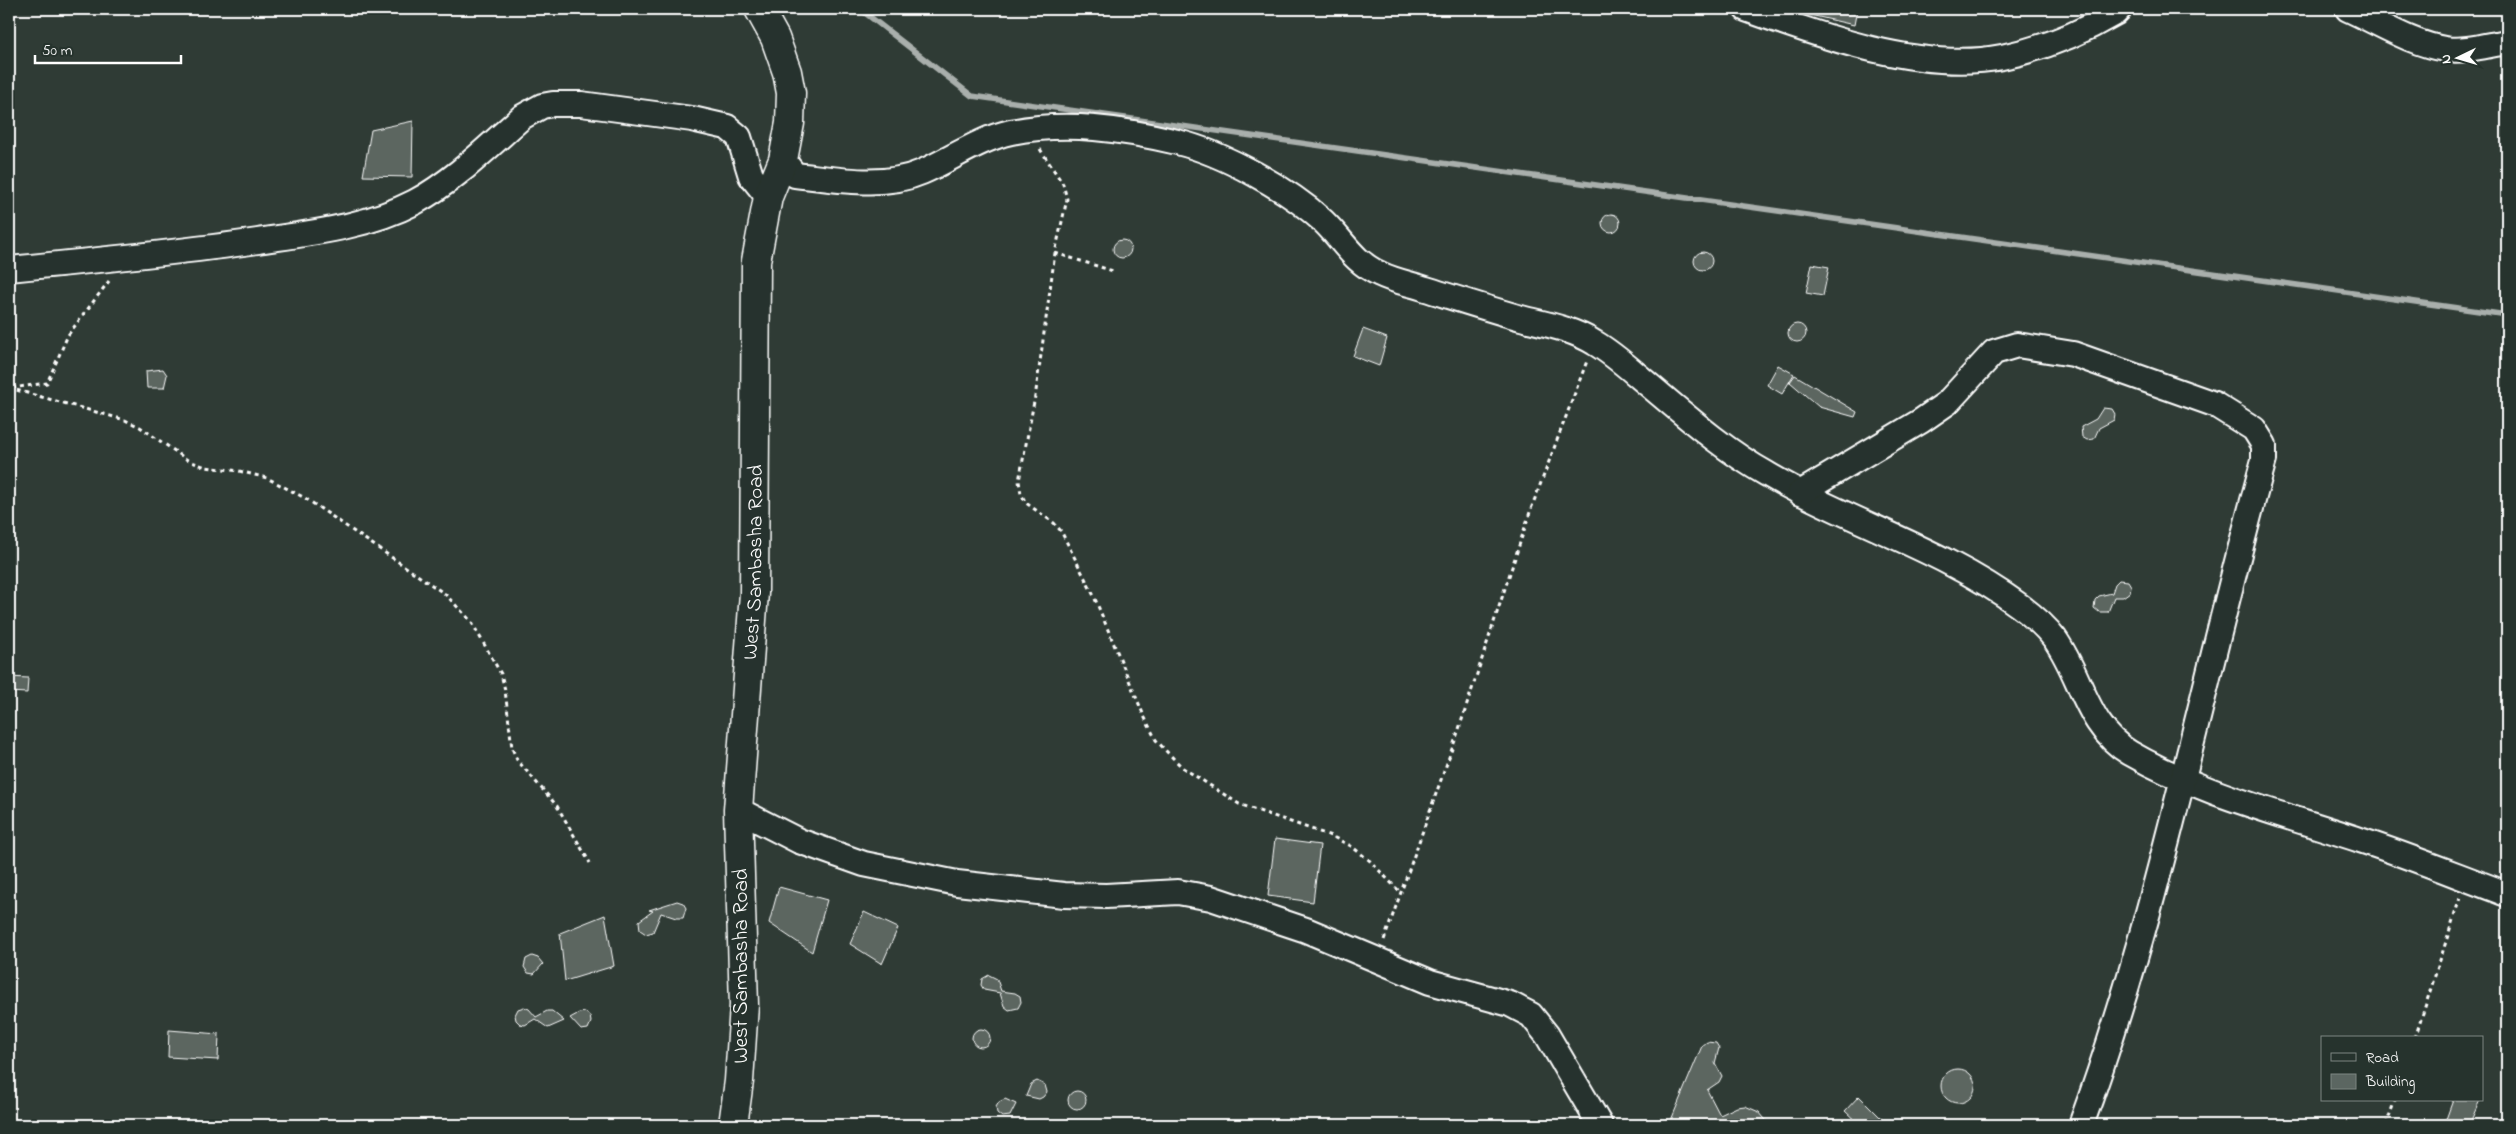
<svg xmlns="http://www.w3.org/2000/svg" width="2516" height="1134" font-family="'Indie Flower',sans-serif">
<rect width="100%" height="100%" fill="#2f3b35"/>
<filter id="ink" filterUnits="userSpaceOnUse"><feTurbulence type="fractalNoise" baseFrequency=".02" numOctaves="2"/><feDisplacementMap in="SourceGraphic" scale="10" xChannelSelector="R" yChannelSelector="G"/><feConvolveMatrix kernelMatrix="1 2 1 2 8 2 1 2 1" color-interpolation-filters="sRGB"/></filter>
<g filter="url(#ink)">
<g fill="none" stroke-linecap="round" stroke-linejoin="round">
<polyline stroke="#a9afac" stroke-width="5.5" points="860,9 972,96 2507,315"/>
</g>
<g fill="#5b6661" stroke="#fff">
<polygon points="1811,9 1857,9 1854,25 1810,15"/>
<polygon points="413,121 412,177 363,176 371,130"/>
<circle cx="1611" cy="223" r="9"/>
<circle cx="1122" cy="249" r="9"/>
<circle cx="1703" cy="261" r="9"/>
<polygon points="1812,264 1829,267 1823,296 1806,293"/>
<circle cx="1797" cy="333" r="9"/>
<polygon points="1363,329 1387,338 1379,366 1353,356"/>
<polygon points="1778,365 1794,374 1782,394 1767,385"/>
<polygon points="163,369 167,375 164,388 147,388 146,371"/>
<polygon points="1795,375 1857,412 1855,417 1819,407 1790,382"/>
<polygon points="2103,408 2112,409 2115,414 2114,420 2099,428 2094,439 2087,440 2082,437 2081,427 2096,419"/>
<polygon points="2119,580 2128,581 2131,586 2130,592 2123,597 2114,597 2108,612 2099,612 2094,608 2095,600 2099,596 2112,593 2115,584"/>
<polygon points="9,677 28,678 27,693 9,692"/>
<polygon points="1275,839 1320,845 1313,902 1268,896"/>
<polygon points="779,887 827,900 812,952 769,923"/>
<polygon points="677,901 683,903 686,908 683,918 676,918 661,913 653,932 646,934 640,930 639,921 653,911 649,910"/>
<polygon points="864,912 898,928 882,964 850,944"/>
<polygon points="605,915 614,966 565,981 560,933"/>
<polygon points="532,956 538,958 543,964 534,974 528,973 524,967 526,959"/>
<polygon points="989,975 997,979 1001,991 1015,993 1020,996 1021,1002 1018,1008 1009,1010 1004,1006 1000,993 984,990 981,985 982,979"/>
<polygon points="524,1007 529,1009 536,1017 547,1011 552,1011 564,1021 548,1028 535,1019 525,1025 520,1024 516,1020 515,1015 518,1009"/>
<polygon points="585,1012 590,1016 591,1022 588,1029 581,1030 570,1018 579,1013"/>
<circle cx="981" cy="1038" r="9"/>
<polygon points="169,1030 219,1034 218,1060 168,1057"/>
<polygon points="1707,1042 1716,1043 1719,1048 1715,1063 1722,1076 1719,1082 1707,1090 1720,1115 1737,1107 1745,1106 1759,1112 1770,1125 1669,1125 1702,1046"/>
<circle cx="1958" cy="1086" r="17"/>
<polygon points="1037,1081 1045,1085 1047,1092 1043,1097 1039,1099 1026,1096 1031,1084"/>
<circle cx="1077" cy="1100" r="9"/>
<polygon points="1859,1096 1888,1125 1860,1125 1845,1111"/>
<polygon points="1005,1099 1016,1104 1010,1116 1002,1117 997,1113 996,1107 999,1102"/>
<polygon points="2453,1100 2480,1100 2469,1125 2455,1125 2445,1122"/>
</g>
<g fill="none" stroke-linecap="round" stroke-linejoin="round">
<g stroke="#fff" stroke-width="28">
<g id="minor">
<path d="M1746,9c74,27 177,64 256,48 39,-8 79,-24 113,-44l4,-4"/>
<path d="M2348,9c31,14 64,35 97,40 21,3 42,-4 62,-7"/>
<path d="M783,160l12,15c40,4 88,14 127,-3 30,-13 57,-33 89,-40 56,-11 111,-3 166,10 46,11 111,47 146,79 21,20 29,40 57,53 14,7 31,10 46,15 32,10 63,20 95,29 24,6 52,11 74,25 19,11 37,28 54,42 38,32 75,65 118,89 81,48 176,75 253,132 12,9 26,21 35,33 27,38 32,89 75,114 71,41 153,61 230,87 49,16 98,36 147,54"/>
<path d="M9,269c83,-8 166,-16 249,-28 53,-8 109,-14 157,-39 39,-21 74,-56 107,-85l20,-11 11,-2h28l111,15 35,8 12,10 12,39 17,21"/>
<path d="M1800,493l121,-72 26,-18 47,-51 23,-7 56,9 141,50 40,25 10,16v15c-62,222 -104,449 -183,665"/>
<polyline points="738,810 799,841 864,864 957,883 1064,895 1106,896 1178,892 1211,898 1306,930 1430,982 1510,1004 1531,1015 1547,1035 1600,1125"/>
</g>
</g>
<g stroke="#fff" stroke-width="31">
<g id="tertiary">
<path id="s1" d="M733,1125l6,-44 5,-76 -6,-195 16,-217 2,-332 12,-64 15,-37 7,-37 1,-30 -4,-21 -12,-34 -16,-29"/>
</g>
</g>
<g stroke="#fff" stroke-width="3" stroke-dasharray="4 4" stroke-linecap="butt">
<polyline points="1040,149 1063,184 1067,199 1055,253 1036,391 1019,481 1021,494 1026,503 1054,523 1061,531 1093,594 1144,716 1156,740 1168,753 1183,768 1239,804 1331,836 1351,846 1369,860 1401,893"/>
<polyline points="1055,253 1113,271"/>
<polyline points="9,388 125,420 140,427 189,461 206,467 239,471 267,478 305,498 445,594 471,621 501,674 505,690 512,748 517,760 557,806 590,863"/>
<polyline points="12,388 47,383 68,335 109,281"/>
<polyline points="1384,940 1458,732 1531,509 1587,361"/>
<polyline points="2415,1038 2460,898"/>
<polyline points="2386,1125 2395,1100"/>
</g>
<use href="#minor" stroke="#26332d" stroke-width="24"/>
<use href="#tertiary" stroke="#26332d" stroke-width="28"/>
</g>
</g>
<g text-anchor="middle" stroke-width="4" stroke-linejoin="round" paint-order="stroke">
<g font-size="21" fill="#fff" stroke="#26332d">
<text dy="7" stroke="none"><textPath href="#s1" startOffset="564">West Sambasha Road</textPath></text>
<text transform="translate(740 966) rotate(-90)" y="7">West Sambasha Road</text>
</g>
</g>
<rect width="2516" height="1134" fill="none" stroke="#26332d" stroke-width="30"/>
<rect x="15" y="15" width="2486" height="1104" fill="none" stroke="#fff" stroke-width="2" filter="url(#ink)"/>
<rect x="2321" y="1036" width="162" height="65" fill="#26332d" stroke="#7d8581"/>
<rect x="2331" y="1053" width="25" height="8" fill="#26332d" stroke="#7d8581"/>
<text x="2366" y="1062" font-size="15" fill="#ffffff">Road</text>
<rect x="2331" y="1074" width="25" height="15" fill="#5b6661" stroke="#7d8581"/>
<text x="2366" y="1086" font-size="15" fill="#ffffff">Building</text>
<g transform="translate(2458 58) rotate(265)" stroke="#26332d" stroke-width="4" paint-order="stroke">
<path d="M0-4L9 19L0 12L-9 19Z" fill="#ffffff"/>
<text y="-8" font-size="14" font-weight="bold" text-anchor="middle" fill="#ffffff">N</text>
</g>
<path d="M35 55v8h146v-8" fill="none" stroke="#ffffff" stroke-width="2.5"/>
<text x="42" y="55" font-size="15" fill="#ffffff" stroke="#26332d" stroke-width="4" paint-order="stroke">50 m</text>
</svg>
